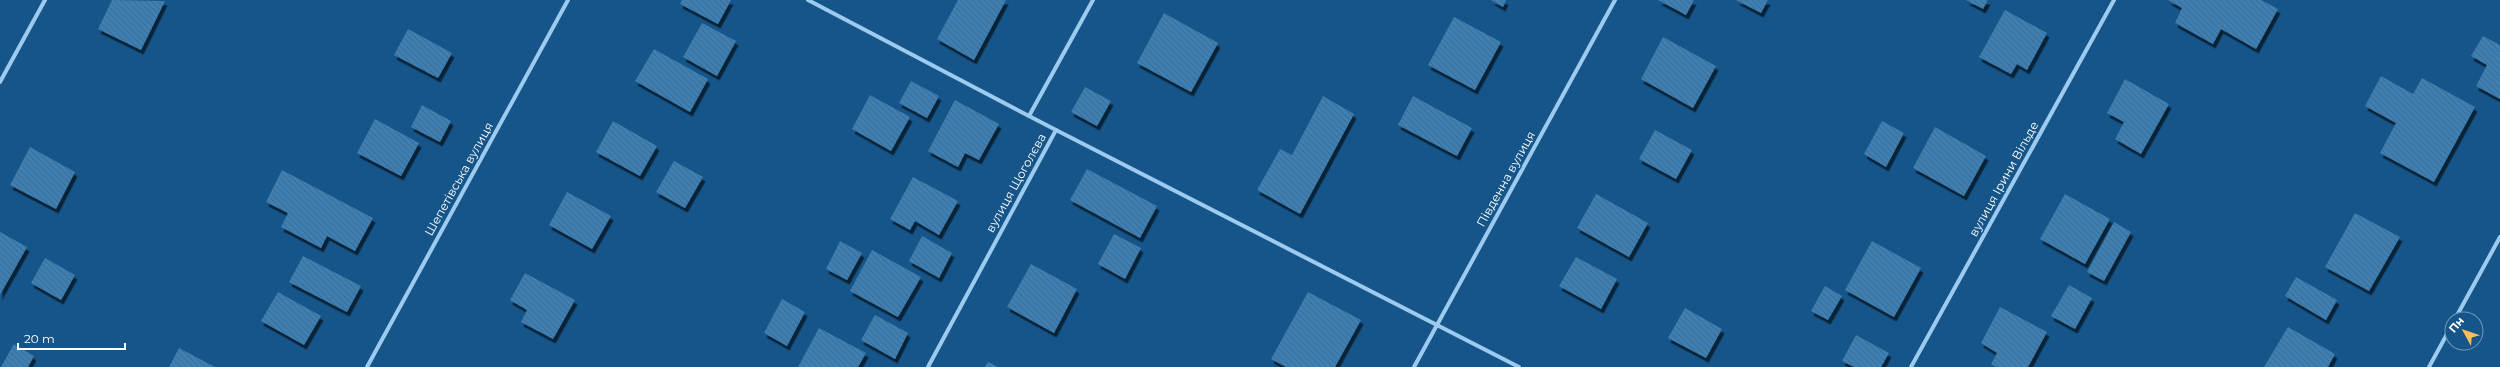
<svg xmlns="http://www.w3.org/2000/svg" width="2500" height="367" font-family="Montserrat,sans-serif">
<defs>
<pattern id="building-back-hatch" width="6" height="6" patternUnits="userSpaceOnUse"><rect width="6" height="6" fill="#3d7fb2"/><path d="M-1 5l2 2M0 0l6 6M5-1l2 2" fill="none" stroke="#446884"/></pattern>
<filter id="shadow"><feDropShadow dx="2.5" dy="4.5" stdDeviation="0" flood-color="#0009"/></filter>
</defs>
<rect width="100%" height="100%" fill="#155589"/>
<g fill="url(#building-back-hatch)" filter="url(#shadow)">
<polygon points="112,0 165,1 141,50 98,29"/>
<polygon points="682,0 731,0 718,24 680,4"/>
<polygon points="958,0 1006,0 974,60 937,39"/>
<polygon points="1491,0 1506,0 1503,7"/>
<polygon points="1658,0 1694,0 1686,15"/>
<polygon points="1736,0 1768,0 1761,13"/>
<polygon points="1966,0 1988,0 1983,9"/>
<polygon points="2168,0 2261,0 2278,9 2256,49 2221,29 2213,44 2175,23 2182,8"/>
<polygon points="2005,10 2047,33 2027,70 2017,64 2011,74 1979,57"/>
<polygon points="1164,13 1218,43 1191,92 1137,63"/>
<polygon points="1454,17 1501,42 1475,90 1428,65"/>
<polygon points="702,23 736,41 717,76 683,57"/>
<polygon points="408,29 452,53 438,78 394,55"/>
<polygon points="2483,36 2500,45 2500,99 2476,86 2487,65 2471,56"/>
<polygon points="1663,37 1716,66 1693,108 1641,79"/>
<polygon points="654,49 708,79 690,112 635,81"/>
<polygon points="2381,76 2413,94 2422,78 2475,107 2434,182 2380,153 2396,123 2365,106"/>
<polygon points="2125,79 2169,104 2141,154 2115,139 2124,122 2107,113"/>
<polygon points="911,81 939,96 927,118 899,103"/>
<polygon points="1085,87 1111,101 1097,126 1071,112"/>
<polygon points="870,95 910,117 891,151 852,129"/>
<polygon points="1323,96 1354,114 1300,214 1257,190 1280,149 1292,155"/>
<polygon points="1413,96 1472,128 1457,156 1398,125"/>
<polygon points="955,100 999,124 979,160 965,153 958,167 928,151"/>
<polygon points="422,105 451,121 440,142 411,127"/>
<polygon points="375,119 419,143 401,176 357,153"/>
<polygon points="613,121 657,146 640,176 596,152"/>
<polygon points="1882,121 1904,133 1886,167 1864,154"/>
<polygon points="1935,127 1986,156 1964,196 1913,168"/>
<polygon points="1655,130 1692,150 1676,179 1639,159"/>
<polygon points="30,147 75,172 56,209 10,185"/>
<polygon points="674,161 703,177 685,208 656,192"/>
<polygon points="1087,169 1157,206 1140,238 1070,200"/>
<polygon points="282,170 373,218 355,251 327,236 321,248 281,227 288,213 266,202"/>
<polygon points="913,177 958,201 939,235 915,221 910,230 890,219"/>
<polygon points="567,192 611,216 592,249 549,225"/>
<polygon points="1596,194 1648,223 1629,257 1577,228"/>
<polygon points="2065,194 2110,219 2085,264 2040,239"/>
<polygon points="2355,213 2400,237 2369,291 2325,267"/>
<polygon points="2114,222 2131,232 2104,281 2087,272"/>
<polygon points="0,232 27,247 0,295"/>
<polygon points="1114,234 1141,248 1125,279 1098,264"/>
<polygon points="922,236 952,253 939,278 909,261"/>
<polygon points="840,241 862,253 847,280 826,269"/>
<polygon points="1872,241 1921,268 1894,317 1845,290"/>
<polygon points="872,250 921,277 898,317 850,291"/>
<polygon points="303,256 361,286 347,312 289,282"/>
<polygon points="1576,257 1617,279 1601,309 1559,286"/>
<polygon points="45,258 75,275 61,300 31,283"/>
<polygon points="1031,264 1077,289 1054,333 1007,307"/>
<polygon points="525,273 575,300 553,339 521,322 527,310 510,300"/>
<polygon points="2296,277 2337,300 2326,320 2285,296"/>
<polygon points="2069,285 2092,298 2075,329 2051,316"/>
<polygon points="1825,286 1842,296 1828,320 1811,311"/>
<polygon points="278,292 321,316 304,345 261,321"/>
<polygon points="1308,292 1361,320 1335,367 1286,367 1271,359"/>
<polygon points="782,299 805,312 787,346 764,333"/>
<polygon points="2000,307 2047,332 2028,367 1996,367 1991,364 1997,353 1981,343"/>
<polygon points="1685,308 1722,329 1706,358 1668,338"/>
<polygon points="875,315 908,333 895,359 861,340"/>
<polygon points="2288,327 2335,354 2328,367 2264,367"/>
<polygon points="819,328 866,353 858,367 798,367"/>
<polygon points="1856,335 1889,353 1881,367 1854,367 1842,361"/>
<polygon points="14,344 34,356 28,367 1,367"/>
<polygon points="179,348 215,367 169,367"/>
<polygon points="988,362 998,367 985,367"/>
</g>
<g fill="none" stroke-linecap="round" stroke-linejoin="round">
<g stroke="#9ccbef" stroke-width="4">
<polyline points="808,0 1029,116"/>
<polyline points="0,82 45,0"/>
<polyline points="1056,130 1519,367"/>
<polyline points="2455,319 2500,237"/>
<polyline points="367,367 568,0"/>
<polyline points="928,367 1056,130 1029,116 1093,0"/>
<polyline points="1414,367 1615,0"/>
<polyline points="1911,367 2114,0"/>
<polyline points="2429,367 2452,325"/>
</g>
</g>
<g text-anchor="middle" stroke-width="3" stroke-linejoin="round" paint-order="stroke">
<g font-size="12" fill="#fff" stroke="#155589">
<text transform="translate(459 179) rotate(-61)" y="4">Шепетівська вулиця</text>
<text transform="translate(1506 179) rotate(-61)" y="4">Південна вулиця</text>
<text transform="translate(2004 179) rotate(-61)" y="4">вулиця Ірини Вільде</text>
<text transform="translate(1016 183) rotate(-61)" y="4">вулиця Щоголєва</text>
</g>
</g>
<g transform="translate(2464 331) rotate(310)"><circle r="19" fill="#155589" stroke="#7399b8"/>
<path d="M0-3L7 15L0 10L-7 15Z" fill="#ffbc5a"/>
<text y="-6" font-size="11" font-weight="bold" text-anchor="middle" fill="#ffffff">Пн</text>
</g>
<path d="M18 343v6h107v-6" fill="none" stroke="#ffffff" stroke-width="2"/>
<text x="24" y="343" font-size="12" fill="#ffffff" stroke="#155589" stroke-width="3" paint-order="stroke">20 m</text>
</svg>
